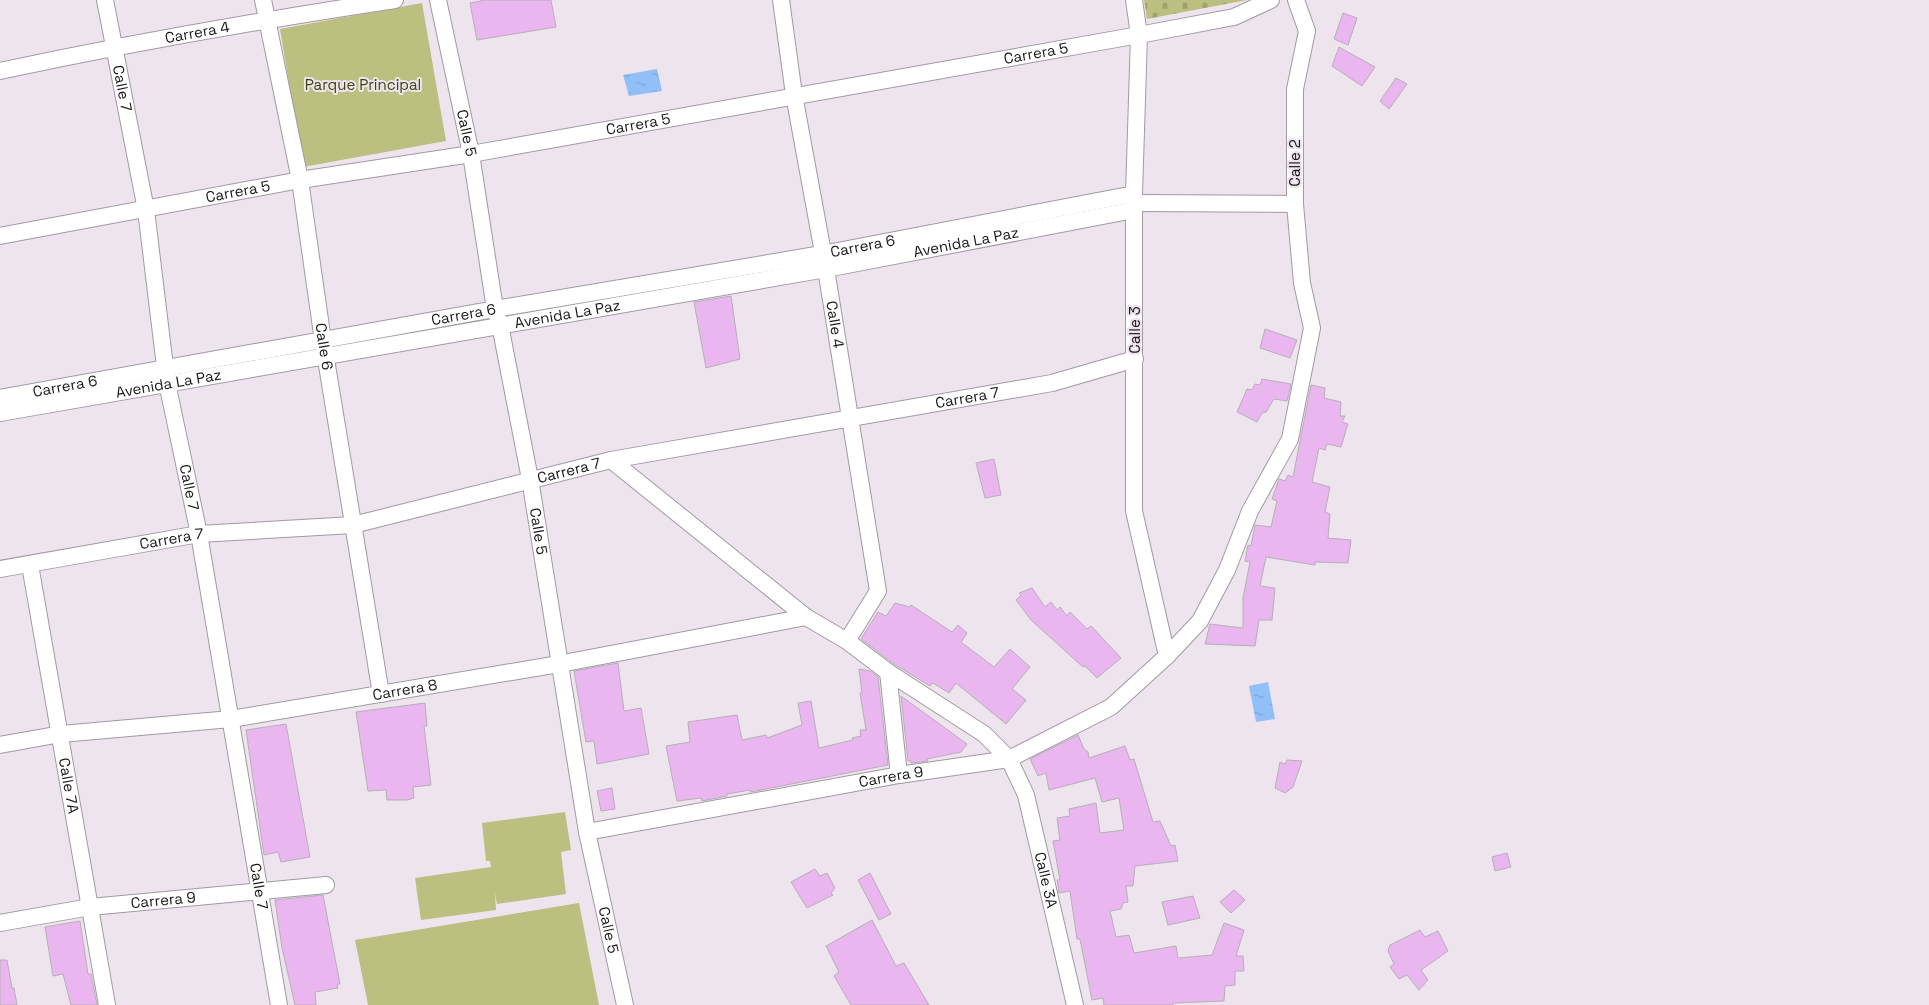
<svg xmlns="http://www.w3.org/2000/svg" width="1929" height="1005" font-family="'Space Grotesk',sans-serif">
<defs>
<pattern id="cemetery-stones" width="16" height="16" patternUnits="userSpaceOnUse" patternTransform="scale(1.25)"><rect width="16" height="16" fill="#bbbf7f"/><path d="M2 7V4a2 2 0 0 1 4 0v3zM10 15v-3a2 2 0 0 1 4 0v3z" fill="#a0a36d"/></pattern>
<pattern id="water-ripples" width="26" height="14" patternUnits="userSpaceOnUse" patternTransform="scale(1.25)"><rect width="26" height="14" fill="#90c0f7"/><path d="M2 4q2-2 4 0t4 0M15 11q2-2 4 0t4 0" fill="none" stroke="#7ca4d3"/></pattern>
</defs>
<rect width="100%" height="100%" fill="#ede4ee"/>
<g fill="#bbbf7f">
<polygon points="422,3 446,141 303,167 280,29"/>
<polygon points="565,812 571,850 561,852 566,894 497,904 495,893 496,910 421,920 415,878 491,867 490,861 486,861 482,823"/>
<polygon points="579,903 599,1005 368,1005 355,940"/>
</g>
<polygon fill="url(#cemetery-stones)" points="1144,0 1247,0 1147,19"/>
<g fill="url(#water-ripples)">
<polygon points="657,69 662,91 629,96 623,75"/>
<polygon points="1268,682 1275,719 1256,722 1249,686"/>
</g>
<g fill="#e9b6ef" stroke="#b7afb8">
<polygon points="485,0 551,0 556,27 477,40 470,3"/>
<polygon points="1343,13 1357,18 1348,45 1334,39"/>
<polygon points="1339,47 1375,67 1362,86 1332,66"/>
<polygon points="1396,78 1407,84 1389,109 1380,101"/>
<polygon points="731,296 740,359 706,368 694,302"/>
<polygon points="1265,329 1297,340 1290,358 1260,348"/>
<polygon points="1262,379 1291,384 1287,401 1274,399 1266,412 1262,413 1257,422 1237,412 1247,389 1252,390 1255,384 1260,385"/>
<polygon points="1311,385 1325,388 1324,398 1341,402 1340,416 1345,416 1342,422 1348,424 1341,447 1327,444 1325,450 1319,448 1312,482 1330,487 1325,512 1330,514 1328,538 1351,540 1348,563 1315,562 1315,565 1266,557 1260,586 1275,588 1272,620 1259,620 1255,646 1205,644 1210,624 1243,628 1243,598 1250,562 1245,561 1248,545 1251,546 1255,525 1271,527 1277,501 1272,499 1279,479 1285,481 1288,475 1293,477"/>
<polygon points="994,459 1001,495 985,498 976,463"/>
<polygon points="1032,588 1045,607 1051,602 1057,610 1060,607 1067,616 1070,612 1087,629 1091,626 1121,658 1097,678 1085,666 1083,667 1031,620 1016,600 1021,595 1019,593"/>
<polygon points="895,603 910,607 911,605 952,632 958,625 967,633 961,642 994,667 1010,649 1030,667 1012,689 1026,700 1006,724 956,683 949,693 933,683 930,686 894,664 861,639 878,612 886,616"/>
<polygon points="618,663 624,711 641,708 649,754 597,764 594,741 586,742 574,671"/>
<polygon points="859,669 870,671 878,677 888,765 751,792 750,790 727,794 727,796 702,801 701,798 677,801 666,746 690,742 688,722 737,715 742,740 766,735 767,738 802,725 798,703 811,701 819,748 853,740 852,738 861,736 860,730 866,730 860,693 862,693"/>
<polygon points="901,696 967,744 961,752 927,759 928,761 911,763 911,761 908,761"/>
<polygon points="425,703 427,726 424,726 431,785 413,787 414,798 407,800 387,800 386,790 368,791 356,712"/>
<polygon points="286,724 310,857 281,862 278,852 264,855 246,730"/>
<polygon points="1078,735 1084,749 1088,752 1089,758 1125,746 1130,760 1134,759 1153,822 1160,821 1171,846 1175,845 1178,861 1135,866 1133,886 1126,886 1128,902 1123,903 1121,909 1110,911 1116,937 1129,935 1134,953 1176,946 1178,958 1212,955 1224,923 1244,930 1236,956 1243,956 1244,971 1235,971 1235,985 1225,986 1224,1001 1173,1003 1173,1005 1104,1005 1103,998 1092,1000 1080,939 1077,939 1070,891 1059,893 1057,880 1060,880 1053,841 1060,840 1057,818 1070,816 1069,809 1096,803 1100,833 1124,830 1119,798 1102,802 1095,778 1049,790 1046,773 1038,776 1030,759"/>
<polygon points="1287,760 1302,761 1293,787 1285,793 1275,788 1280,762 1285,764"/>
<polygon points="612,788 615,809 601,811 597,791"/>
<polygon points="1507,853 1511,867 1495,871 1492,857"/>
<polygon points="815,869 820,876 827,873 835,888 831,893 833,895 807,908 791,882"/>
<polygon points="870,873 891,914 879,920 858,880"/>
<polygon points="1234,890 1245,900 1231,913 1220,902"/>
<polygon points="323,895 340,984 337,984 338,988 315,992 316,1005 295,1005 282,948 275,900"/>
<polygon points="1193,896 1200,918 1168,925 1162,902"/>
<polygon points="872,920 896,966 904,963 929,1005 851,1005 834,976 839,972 826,946"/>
<polygon points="80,921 88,974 91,974 97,1005 71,1005 63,974 53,976 45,927"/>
<polygon points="1420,930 1425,937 1438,931 1448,951 1421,970 1428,980 1419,990 1407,975 1399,979 1390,967 1394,964 1388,951 1390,945"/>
<polygon points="0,960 7,960 12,988 14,988 17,1005 0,1005"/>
</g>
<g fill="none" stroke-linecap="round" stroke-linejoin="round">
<g stroke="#a299a3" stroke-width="18">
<g id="street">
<path id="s1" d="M105,0l41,210 21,173 32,151 80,471"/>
<path id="s2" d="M263,0l37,180 23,161 58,353"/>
<path id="s3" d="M438,0l33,154 24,155 5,16 30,154 57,353 38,173"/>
<path id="s4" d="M781,0l13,95 32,174 52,322 -31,50"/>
<polyline points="1134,0 1139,35 1134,194 1134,511 1167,656"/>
<path id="s5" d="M0,71c131,-28 262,-51 395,-71"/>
<polyline points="1135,203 1295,204"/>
<path id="s6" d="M0,236l300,-56 171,-26 668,-119 95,-18 37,-17"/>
<path id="s7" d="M0,398l495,-89 327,-55 312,-60"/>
<path id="s8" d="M0,413l826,-144 308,-59"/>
<path id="s9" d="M611,460l195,157 41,24 41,31 96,62 25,25 17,36 49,210"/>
<path id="s10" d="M30,565l77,440"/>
<path id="s11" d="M0,569l199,-35 154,-9 258,-65 441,-77 83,-24"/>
<polyline points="888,672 899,775"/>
<path id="s12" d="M0,745l61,-11 170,-15 328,-55 247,-47"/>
<path id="s13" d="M587,832l312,-57 110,-16 102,-52 56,-51 33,-35 27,-51 23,-59 40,-72 22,-111 -10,-45 -7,-79v-115l12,-58 -11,-31"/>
<path id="s14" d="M0,923l90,-16 236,-22"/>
</g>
</g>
<use href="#street" stroke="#fff" stroke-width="16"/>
</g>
<g text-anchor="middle" stroke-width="4" stroke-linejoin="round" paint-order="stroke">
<g font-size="15" fill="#191619" stroke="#ede4ee">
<text dy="5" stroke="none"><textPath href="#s5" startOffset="201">Carrera 4</textPath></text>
<text dy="5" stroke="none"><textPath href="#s6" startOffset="1052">Carrera 5</textPath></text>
<text dy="5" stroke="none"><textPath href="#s1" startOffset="90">Calle 7</textPath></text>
<text dy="5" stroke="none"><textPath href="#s6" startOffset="648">Carrera 5</textPath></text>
<text dy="5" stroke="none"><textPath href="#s3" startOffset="136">Calle 5</textPath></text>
<text transform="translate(1295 163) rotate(-90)" y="5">Calle 2</text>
<text dy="5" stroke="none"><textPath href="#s6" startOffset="242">Carrera 5</textPath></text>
<text dy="5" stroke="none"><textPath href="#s8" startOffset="981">Avenida La Paz</textPath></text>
<text dy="5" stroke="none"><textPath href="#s7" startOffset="876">Carrera 6</textPath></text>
<text dy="5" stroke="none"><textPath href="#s8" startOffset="576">Avenida La Paz</textPath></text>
<text dy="5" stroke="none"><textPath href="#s7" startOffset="471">Carrera 6</textPath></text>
<text dy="5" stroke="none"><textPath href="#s4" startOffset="329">Calle 4</textPath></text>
<text transform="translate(1135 330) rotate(-90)" y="5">Calle 3</text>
<text dy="5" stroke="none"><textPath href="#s2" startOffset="352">Calle 6</textPath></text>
<text dy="5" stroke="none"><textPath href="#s8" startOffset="171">Avenida La Paz</textPath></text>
<text dy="5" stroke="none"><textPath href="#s7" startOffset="66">Carrera 6</textPath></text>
<text dy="5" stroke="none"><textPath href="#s11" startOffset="984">Carrera 7</textPath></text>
<text dy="5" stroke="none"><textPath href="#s11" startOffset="579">Carrera 7</textPath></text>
<text dy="5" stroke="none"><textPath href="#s1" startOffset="495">Calle 7</textPath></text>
<text dy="5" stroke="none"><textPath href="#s3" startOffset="541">Calle 5</textPath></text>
<text dy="5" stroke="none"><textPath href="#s11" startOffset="174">Carrera 7</textPath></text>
<text dy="5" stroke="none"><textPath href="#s12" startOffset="409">Carrera 8</textPath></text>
<text dy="5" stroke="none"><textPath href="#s13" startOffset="309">Carrera 9</textPath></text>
<text dy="5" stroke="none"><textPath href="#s10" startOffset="224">Calle 7A</textPath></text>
<text dy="5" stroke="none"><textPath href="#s9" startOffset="626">Calle 3A</textPath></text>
<text dy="5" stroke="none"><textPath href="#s1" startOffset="900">Calle 7</textPath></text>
<text dy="5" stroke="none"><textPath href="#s14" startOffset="165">Carrera 9</textPath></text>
<text dy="5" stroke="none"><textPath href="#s3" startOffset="946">Calle 5</textPath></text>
</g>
<g font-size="15" fill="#41430a" stroke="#ede4ee">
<text x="363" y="90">Parque Principal</text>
</g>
</g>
</svg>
